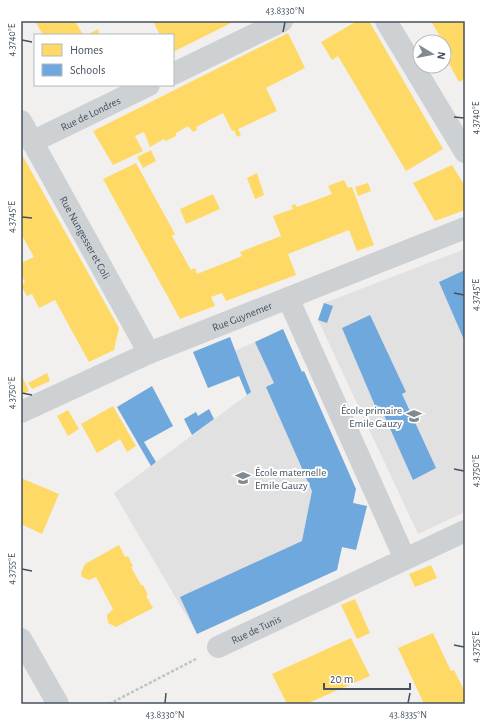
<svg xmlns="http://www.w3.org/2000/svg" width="486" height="725" font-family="'Alegreya Sans',sans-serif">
<rect width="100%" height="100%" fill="#f1f0ef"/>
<g fill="#e2e1e2">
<polygon points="465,249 465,512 418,534 318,320 324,303"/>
<polygon points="283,329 302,372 304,371 353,503 367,506 356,550 342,547 337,570 197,634 114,493 251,392 235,351"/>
</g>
<g fill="#ffd966">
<polygon points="35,21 75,21 83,35 43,35"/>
<polygon points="153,21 235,21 173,52 173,35 160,35"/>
<polygon points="357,21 369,21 443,149 406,171 338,56 332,60 321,42"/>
<polygon points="431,21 465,21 465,79 459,82 447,60 452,57"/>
<polygon points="98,29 100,35 87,35"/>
<polygon points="288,33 305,68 266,88 277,111 238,129 241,135 237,137 234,130 232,131 223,113 196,127 197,130 193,132 188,126 176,133 176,136 166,141 164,139 150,147 144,132 135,136 143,151 113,165 93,131"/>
<polygon points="151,150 156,161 143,168 137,157"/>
<polygon points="21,153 119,328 114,350 89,362 55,300 39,308 32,294 27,296 21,286 25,282 21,275 21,263 34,257 21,234"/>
<polygon points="136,163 175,234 172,236 191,270 195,268 197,274 242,256 240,252 281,236 273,216 293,209 291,206 295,204 297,207 332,194 328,186 344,180 348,188 352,187 374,245 357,251 349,230 288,254 296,275 226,301 222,293 211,297 215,306 180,319 103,179"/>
<polygon points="452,165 465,186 465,210 435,221 413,183"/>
<polygon points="257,173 264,195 255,199 247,178"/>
<polygon points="368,183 371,191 358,196 355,187"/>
<polygon points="213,194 220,209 186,224 180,209"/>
<polygon points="47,373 50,381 32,389 28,383"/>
<polygon points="21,374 29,391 21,395"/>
<polygon points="113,406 136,446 127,452 120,439 97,453 81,424"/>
<polygon points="68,410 79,429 68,436 57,416"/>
<polygon points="21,478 59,494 42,534 21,524"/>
<polygon points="119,545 125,557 128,556 133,566 131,567 141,585 143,585 148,595 146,596 153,608 116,627 108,623 107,615 113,609 96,577 89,580 82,577 81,573 85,564"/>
<polygon points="431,565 437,578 415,587 409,574"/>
<polygon points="355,599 370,633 357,639 341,605"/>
<polygon points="433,633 451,671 454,670 465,692 465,704 424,704 405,663 398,648"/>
<polygon points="351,638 370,676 306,704 287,704 272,674"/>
</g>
<g fill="#6fa8dc">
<polygon points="465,270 465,342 439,282"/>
<polygon points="324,303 333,306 327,323 318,320"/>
<polygon points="370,315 406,392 402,394 436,468 413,480 380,406 376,408 342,328"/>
<polygon points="283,329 302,372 304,371 356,489 353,503 367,506 356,550 342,547 337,570 197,634 180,597 302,541 312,491 266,387 274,383 255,342"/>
<polygon points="230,337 251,392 247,395 239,376 208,388 193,352"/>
<polygon points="152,386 173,426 144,442 156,462 151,466 117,407"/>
<polygon points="209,409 214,419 192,435 184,419 196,412 198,416"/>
</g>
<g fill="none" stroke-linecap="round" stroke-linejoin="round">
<polyline stroke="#b9c6c3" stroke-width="2.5" stroke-dasharray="3 2" stroke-linecap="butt" points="109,704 196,659"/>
<g stroke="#ced1d4" stroke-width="22">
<polyline points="386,21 465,152"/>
<polyline points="173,74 282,21"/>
<path id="s1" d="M21,121l128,232"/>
<path id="s2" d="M32,142l117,-57"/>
<polyline points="288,298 405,559"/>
<path id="s3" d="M21,412l128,-59 316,-125"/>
<polyline points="21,639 58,704"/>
<path id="s4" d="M218,647l247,-116"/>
</g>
</g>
<path fill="none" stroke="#44515f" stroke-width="1.5" d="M283,32l2,-10M22,40l10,2M454,117l10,1M22,217l10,1M454,293l10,2M22,393l10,2M454,469l10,2M22,569l10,2M454,645l10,2M165,703l1,-10M408,703l2,-10"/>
<defs>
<g id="school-bare" transform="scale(1.2)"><path d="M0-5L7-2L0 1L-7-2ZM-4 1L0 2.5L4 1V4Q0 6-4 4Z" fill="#818991" stroke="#fff" stroke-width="2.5" paint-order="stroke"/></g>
</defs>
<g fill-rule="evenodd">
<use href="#school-bare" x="414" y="416"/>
<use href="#school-bare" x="243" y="478"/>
</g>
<g text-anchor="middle" stroke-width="4" stroke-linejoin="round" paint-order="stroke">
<g font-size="11" fill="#44515f" stroke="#fff">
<text dy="4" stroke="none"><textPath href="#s2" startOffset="65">Rue de Londres</textPath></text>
<text dy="4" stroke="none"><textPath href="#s1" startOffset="133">Rue Nungesser et Coli</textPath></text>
<text dy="4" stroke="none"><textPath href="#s3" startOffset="241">Rue Guynemer</textPath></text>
<text dy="4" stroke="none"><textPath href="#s4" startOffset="42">Rue de Tunis</textPath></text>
</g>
<g font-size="11" fill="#44515f" stroke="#fff" text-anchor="end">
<text x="402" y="414">École primaire<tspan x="402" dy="13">Emile Gauzy</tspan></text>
<text x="255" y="476" text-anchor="start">École maternelle<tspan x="255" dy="13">Emile Gauzy</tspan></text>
</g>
</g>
<rect width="486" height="725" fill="none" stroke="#ffffff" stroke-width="44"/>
<rect x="34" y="34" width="140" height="52" fill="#ffffff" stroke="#b4b9bf"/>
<rect x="42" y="44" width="20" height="12" fill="#ffd966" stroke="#b4b9bf"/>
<text x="70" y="54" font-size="12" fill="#44515f">Homes</text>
<rect x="42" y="64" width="20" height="12" fill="#6fa8dc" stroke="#b4b9bf"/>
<text x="70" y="74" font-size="12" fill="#44515f">Schools</text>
<g transform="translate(432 54) rotate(100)"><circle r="19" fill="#ffffff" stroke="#b4b9bf"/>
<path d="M0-3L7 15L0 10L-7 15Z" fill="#818991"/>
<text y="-6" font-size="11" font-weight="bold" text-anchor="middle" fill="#44515f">N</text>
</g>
<path d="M324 683v6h86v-6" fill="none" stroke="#44515f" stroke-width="2"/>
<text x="330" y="683" font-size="12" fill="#44515f" stroke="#ffffff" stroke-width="3" paint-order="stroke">20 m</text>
<rect x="22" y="22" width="442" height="681" fill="none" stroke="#44515f" stroke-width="1.5"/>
<g font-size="10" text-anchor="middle" fill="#44515f">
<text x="285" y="14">43.8330°N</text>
<text transform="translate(11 40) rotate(-90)" y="4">4.3740°E</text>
<text transform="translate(475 118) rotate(-90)" y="4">4.3740°E</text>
<text transform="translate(11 217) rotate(-90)" y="4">4.3745°E</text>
<text transform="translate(475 295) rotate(-90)" y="4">4.3745°E</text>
<text transform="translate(11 393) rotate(-90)" y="4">4.3750°E</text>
<text transform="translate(475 471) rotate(-90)" y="4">4.3750°E</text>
<text transform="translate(11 569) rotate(-90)" y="4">4.3755°E</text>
<text transform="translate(475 647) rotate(-90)" y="4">4.3755°E</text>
<text x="165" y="718">43.8330°N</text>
<text x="408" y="718">43.8335°N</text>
</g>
</svg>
